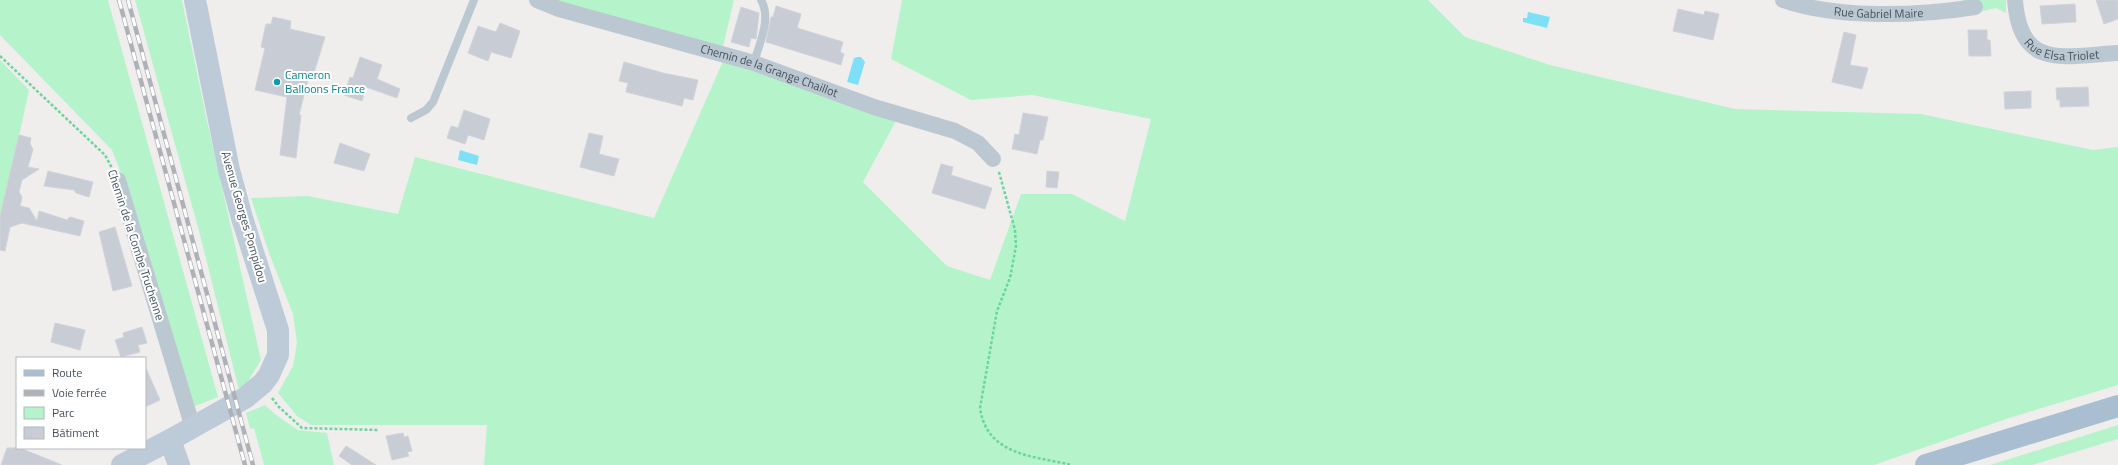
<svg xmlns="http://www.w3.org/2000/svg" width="2118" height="465" font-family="'Titillium Web',sans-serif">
<rect width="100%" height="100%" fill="#f0eded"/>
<g fill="#b5f4cb">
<polygon points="0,0 108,0 218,397 193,407 123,178 112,150 0,35"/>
<polygon points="135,0 182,0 207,121 261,360 246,385 239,390 199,231"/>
<polygon points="556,0 734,0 722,51"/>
<polygon points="902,0 1428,0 1465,37 1550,65 1735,109 1921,114 2093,150 2118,147 2118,385 2006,419 1874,465 484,465 487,425 311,425 297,416 278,393 293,366 297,343 293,314 269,253 251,198 308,196 398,214 415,157 654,218 724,59 897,119 863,182 947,266 990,280 1021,194 1072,194 1125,221 1151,119 1032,95 971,100 891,59"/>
<polygon points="1962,0 2006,0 2006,13 1996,8 1978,12"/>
<polygon points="0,60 29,90 0,225"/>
<polygon points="265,405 276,415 298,430 327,433 334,465 264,465 254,428 250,429 246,413"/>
<polygon points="2118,425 2118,439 2032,465 1990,465"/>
</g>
<g fill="#7de0f6">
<polygon points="1528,12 1550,17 1547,28 1523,22 1523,18 1527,18"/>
<polygon points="858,57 861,57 865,62 858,85 847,82 854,58"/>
<polygon points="460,150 479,156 477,165 458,160"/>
</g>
<g fill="#c8ccd4" stroke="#d0d3da">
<polygon points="2096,0 2118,0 2118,19 2104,24"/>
<polygon points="2075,4 2076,22 2042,24 2040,6"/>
<polygon points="776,6 801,14 797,28 843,42 840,52 844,54 841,65 766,42 771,17 773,17"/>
<polygon points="741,7 759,13 756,39 751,38 749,47 731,42"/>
<polygon points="1678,9 1704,15 1705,11 1719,14 1713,40 1673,31"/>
<polygon points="273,17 291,21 290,29 325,37 313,76 309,75 299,115 301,115 296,158 280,155 287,97 255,90 265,48 261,47 266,24 271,24"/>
<polygon points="500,23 520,31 511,58 491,52 488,61 468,53 478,26 496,32"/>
<polygon points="1968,30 1987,30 1987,40 1990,40 1991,56 1969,56"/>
<polygon points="1844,32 1856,35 1850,65 1868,68 1862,89 1832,82"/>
<polygon points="360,57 382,65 377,79 400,89 397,98 366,87 362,101 344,95 350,77 353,78"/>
<polygon points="624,62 663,73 698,80 693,100 684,98 682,106 626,92 628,83 619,81"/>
<polygon points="2088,87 2089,106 2060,107 2060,100 2057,100 2056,88"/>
<polygon points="2031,91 2031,108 2005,109 2004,92"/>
<polygon points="464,110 490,119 484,140 468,135 465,144 447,138 451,126 458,128"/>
<polygon points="1023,113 1048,117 1043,140 1040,140 1037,154 1012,149 1015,134 1019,135"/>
<polygon points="589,133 603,136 599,154 619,159 614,176 580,167"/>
<polygon points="19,135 31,138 30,144 33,149 28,167 39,169 22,180 19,192 22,197 20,206 29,208 37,221 39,211 67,220 70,217 84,221 80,236 22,223 10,227 5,251 0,250 0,216"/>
<polygon points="340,143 370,154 364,171 334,163"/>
<polygon points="941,164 953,167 951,175 992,188 985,209 932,193"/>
<polygon points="48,171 93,182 89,197 76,193 74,190 44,186"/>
<polygon points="1047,171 1059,172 1057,188 1046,187"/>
<polygon points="115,227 132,286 113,291 99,232"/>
<polygon points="55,323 85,330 80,350 51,342"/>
<polygon points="142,327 147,343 138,345 140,352 121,357 115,340 124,337 123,333"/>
<polygon points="145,366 160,400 145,407"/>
<polygon points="403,433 404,437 408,436 412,451 407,452 409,456 392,460 386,436"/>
<polygon points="346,446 359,454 376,465 352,465 339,456"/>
<polygon points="7,448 20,448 62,465 1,465"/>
</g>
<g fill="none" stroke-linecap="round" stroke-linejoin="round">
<g stroke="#6ad59d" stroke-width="2.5" stroke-dasharray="3 2" stroke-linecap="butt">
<polyline points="0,56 105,155 112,168"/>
<path d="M999,172l16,58 1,16 -6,32 -13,33 -17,97c7,48 54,48 92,57"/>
<polyline points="272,398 279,407 302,428 379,430"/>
</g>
<g stroke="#bcc8d1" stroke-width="8">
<path d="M754,63c5,-20 18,-44 7,-63"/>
<polyline points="411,118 426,110 433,102 474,0"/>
</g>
<g stroke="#bcc8d1" stroke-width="16">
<path id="s1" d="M537,0l22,9 195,54 120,44 81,24 23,12 15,16"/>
<path id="s2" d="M1783,0c54,19 135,16 192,7"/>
<path id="s3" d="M2015,0c5,71 49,56 103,53"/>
<polyline points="118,180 193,428"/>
</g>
<g stroke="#bdcbd9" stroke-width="22">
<polyline points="170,440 179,465"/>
<polyline points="122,465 170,440 245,398 263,383 269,375 278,355 278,330 242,218 229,170 195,0"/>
</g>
<polyline stroke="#a9bed0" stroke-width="22" points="1926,465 2118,406"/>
<g stroke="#aeb2b8" stroke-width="4.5">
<g id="rail">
<polyline points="119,0 245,465"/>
<polyline points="128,0 253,465"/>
</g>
</g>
<use href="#rail" stroke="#fff" stroke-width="3" stroke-dasharray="9" stroke-linecap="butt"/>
</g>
<circle fill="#0f9aa8" stroke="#fff" stroke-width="1.5" cx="277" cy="82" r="4"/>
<g text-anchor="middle" stroke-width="4" stroke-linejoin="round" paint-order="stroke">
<g font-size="12" fill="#43515d" stroke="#fff">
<text dy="4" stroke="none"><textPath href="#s2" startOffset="97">Rue Gabriel Maire</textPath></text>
<text dy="4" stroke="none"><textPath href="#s3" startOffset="81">Rue Elsa Triolet</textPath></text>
<text dy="4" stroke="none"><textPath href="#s1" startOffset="243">Chemin de la Grange Chaillot</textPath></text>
<text transform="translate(244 217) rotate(74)" y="4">Avenue Georges Pompidou</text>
<text transform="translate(136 245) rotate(72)" y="4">Chemin de la Combe Truchenne</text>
</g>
<g font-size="12" fill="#0d838f" stroke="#fff" text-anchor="start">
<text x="285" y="79">Cameron<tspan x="285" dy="14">Balloons France</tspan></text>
</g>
</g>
<rect x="16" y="357" width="130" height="92" fill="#ffffff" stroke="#b4b9be"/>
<rect x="24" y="370" width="20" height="6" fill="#a9bed0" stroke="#b4b9be"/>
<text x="52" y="377" font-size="12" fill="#43515d">Route</text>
<rect x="24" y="390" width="20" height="6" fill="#aeb2b8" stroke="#b4b9be"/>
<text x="52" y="397" font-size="12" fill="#43515d">Voie ferrée</text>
<rect x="24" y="407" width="20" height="12" fill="#b5f4cb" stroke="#b4b9be"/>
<text x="52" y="417" font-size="12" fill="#43515d">Parc</text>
<rect x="24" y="427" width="20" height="12" fill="#c8ccd4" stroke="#b4b9be"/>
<text x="52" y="437" font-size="12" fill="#43515d">Bâtiment</text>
</svg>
